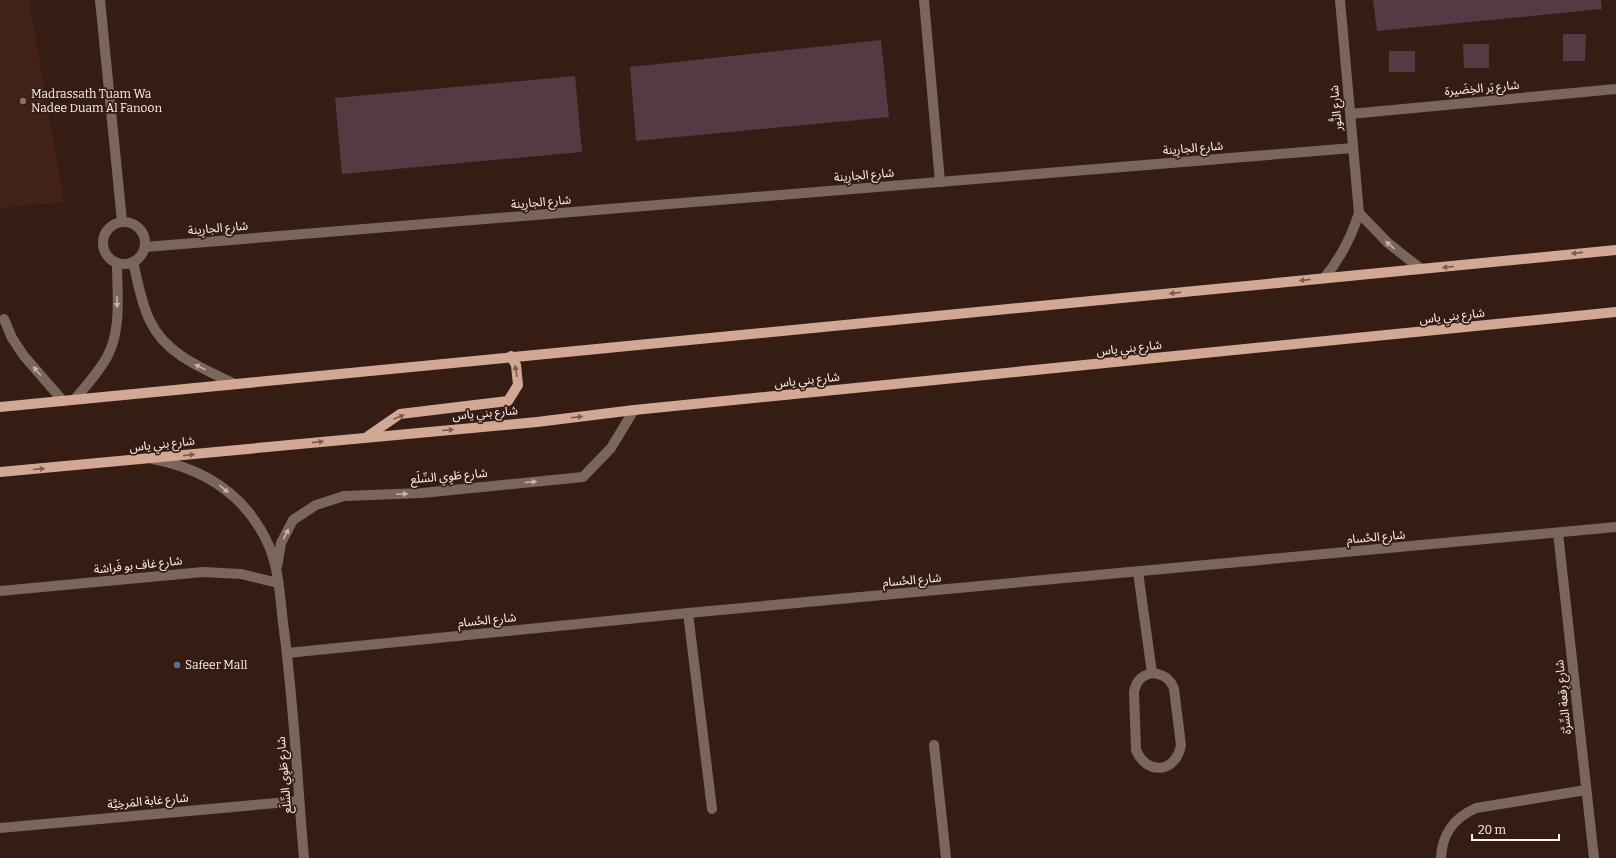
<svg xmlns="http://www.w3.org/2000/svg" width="1616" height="858" font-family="Bitter,'Noto Sans Arabic',serif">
<rect width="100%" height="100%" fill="#361d14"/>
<polygon fill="#422216" points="0,0 29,0 64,202 0,208"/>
<g fill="#563943">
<polygon points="1373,0 1601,0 1602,9 1377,31"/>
<polygon points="1563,34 1586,34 1585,61 1563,61"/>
<polygon points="881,40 889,117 636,141 630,67"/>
<polygon points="1463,44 1489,44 1489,68 1464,68"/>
<rect x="1389" y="51" width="26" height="21"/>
<polygon points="575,76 582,152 342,174 335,98"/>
</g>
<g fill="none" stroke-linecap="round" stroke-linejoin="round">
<g stroke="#7b665d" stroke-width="10">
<polyline points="100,0 122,221"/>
<polyline points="4,319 12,338 24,356 63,401"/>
<polyline points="1138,572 1152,673"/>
<polyline points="0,591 203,572 241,574 278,583"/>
<path d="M1152,673c11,1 18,5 22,16l7,56c-5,28 -34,31 -45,5l-2,-58c2,-11 7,-16 18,-19z"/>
<path d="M1441,858c1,-25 13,-40 35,-50l110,-18"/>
</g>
<g stroke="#7b665d" stroke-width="10">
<polyline points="924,0 940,182"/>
<polyline points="1350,114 1616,89"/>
<polyline points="1359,213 1388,243 1421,269"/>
<circle cx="124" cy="243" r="21"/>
<polyline points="145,247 1353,148"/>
<path d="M133,262c5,20 8,41 17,59 16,34 54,48 85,63"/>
<path d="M1324,278c17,-20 27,-40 35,-65l-19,-213"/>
<path d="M75,399c11,-13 23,-26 32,-42 15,-27 10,-64 10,-94"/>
<path d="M153,459c52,10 94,37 116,87 10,24 11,51 14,77 11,78 14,157 21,235"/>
<polyline points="1558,533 1594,858"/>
<polyline points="277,567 281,543 293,520 316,505 344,496 422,493 583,477 611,448 634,410"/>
<polyline points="688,613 712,809"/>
<polyline points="287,653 688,613 1616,527"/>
<polyline points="934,745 946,858"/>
<polyline points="0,828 299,801"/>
</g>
<g stroke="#d2a894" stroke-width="10">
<polyline points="0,407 1616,250"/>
<polyline points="368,436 400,414 508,401 518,385 516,365 511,356"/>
<polyline points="0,472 537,422 634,410 1616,312"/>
</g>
</g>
<defs><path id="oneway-solid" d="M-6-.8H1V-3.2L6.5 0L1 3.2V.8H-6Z"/></defs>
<g fill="#c2b3ad">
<use href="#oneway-solid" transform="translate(1390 245) rotate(-139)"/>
<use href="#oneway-solid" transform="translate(117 302) rotate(90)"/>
<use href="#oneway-solid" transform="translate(200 367) rotate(-153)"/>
<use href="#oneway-solid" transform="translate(37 371) rotate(-131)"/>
<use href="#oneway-solid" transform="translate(531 482) rotate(-5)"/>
<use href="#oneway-solid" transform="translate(224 489) rotate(39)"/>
<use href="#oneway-solid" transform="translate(402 494) rotate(-2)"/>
<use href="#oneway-solid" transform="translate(286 534) rotate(-63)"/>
</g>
<g fill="#7c5c4e">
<use href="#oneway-solid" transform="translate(1577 253) rotate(174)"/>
<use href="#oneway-solid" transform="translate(1448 267) rotate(174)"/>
<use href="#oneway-solid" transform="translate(1305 280) rotate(174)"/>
<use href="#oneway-solid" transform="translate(1175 293) rotate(174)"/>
<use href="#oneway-solid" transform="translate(516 371) rotate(-100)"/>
<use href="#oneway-solid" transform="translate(399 417) rotate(-23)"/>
<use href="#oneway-solid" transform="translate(577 417) rotate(-7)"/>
<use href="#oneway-solid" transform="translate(448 430) rotate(-5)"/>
<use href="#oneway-solid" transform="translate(318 442) rotate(-6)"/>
<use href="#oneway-solid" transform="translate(189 455) rotate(-6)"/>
<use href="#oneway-solid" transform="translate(39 469) rotate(-5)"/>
</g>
<circle fill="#8d6e63" stroke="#361d14" stroke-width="1.5" cx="23" cy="101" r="4"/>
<circle fill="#5c6f8a" stroke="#361d14" stroke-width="1.5" cx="177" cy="665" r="4"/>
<g text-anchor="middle" stroke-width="3.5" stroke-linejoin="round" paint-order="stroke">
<g font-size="12" fill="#fdf2ee" stroke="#361d14">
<text transform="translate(1482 88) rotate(-5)" y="4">شارع بَر الخِضَيرة</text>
<text transform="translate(1336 108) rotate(-95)" y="4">شارع النُّور</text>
<text transform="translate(1193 148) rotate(-5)" y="4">شارع الجارِينة</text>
<text transform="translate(864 175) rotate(-5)" y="4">شارع الجارِينة</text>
<text transform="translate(541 202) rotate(-5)" y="4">شارع الجارِينة</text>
<text transform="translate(218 228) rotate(-5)" y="4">شارع الجارِينة</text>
<text transform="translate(1452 316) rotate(-6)" y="4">شارع بني ياس</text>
<text transform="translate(1129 348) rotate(-6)" y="4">شارع بني ياس</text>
<text transform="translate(807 380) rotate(-6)" y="4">شارع بني ياس</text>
<text transform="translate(485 413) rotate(-5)" y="4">شارع بني ياس</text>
<text transform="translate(162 444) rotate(-6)" y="4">شارع بني ياس</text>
<text transform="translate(449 476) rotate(-5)" y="4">شارع طَوِي السِّلَع</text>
<text transform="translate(1376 537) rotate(-5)" y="4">شارع الحُسام</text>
<text transform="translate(138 565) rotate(-6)" y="4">شارع غاف بو فَراشة</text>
<text transform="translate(912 580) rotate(-5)" y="4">شارع الحُسام</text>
<text transform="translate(487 620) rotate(-6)" y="4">شارع الحُسام</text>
<text transform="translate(1563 697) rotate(-96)" y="4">شارع رِقعة السِّرَّة</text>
<text transform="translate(284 775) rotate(-95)" y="4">شارع طَوِي السِّلَع</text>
<text transform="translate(148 801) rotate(-5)" y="4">شارع غابة المَرخِيَّة</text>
</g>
<g font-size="12" fill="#fdf2ee" stroke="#361d14" text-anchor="start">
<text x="31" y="98">Madrassath Tuam Wa<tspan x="31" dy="14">Nadee Duam Al Fanoon</tspan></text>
<text x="185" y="669">Safeer Mall</text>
</g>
</g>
<path d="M1472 834v6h87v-6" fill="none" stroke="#fdf2ee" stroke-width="2"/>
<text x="1478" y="834" font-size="12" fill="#fdf2ee" stroke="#361d14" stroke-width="3" paint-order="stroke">20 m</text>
</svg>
